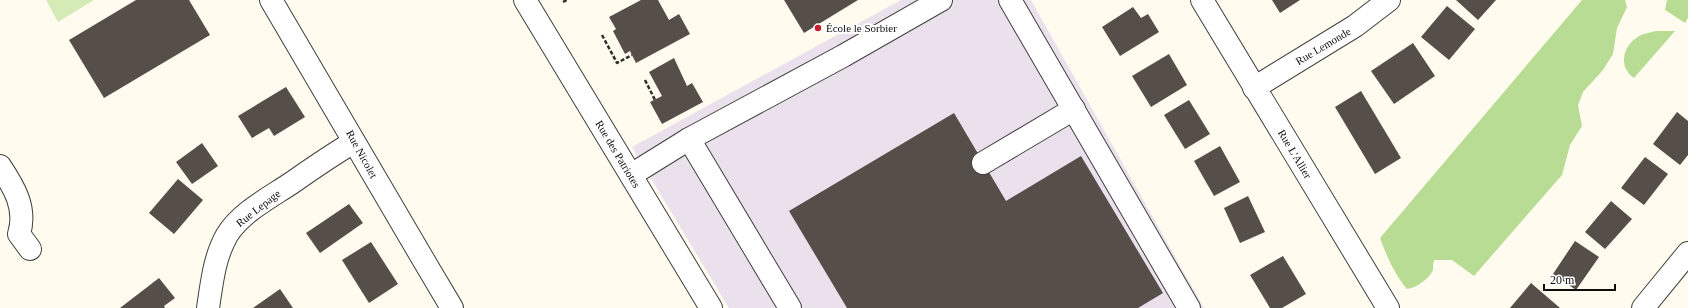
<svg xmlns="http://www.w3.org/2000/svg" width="1688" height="308" font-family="Georgia,serif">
<rect width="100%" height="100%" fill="#fffbee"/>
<polygon fill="#ebe1ec" points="901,0 1031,0 1204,308 729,308 632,147"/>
<polygon fill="#d5ebb6" points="46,0 94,0 58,22"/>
<g fill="#b9dc94">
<path d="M1582,0h43l2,7 -10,21 -4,26 -10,16 -20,22 -5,13 4,21 -12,19 -8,30 -88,101 -22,-16h-18c-1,3 -1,7 -1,10 -4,9 -17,18 -26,19 -12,-14 -21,-34 -27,-51z"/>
<polygon points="1667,0 1688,0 1688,18 1685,23 1665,10"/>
<path d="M1656,31h19l-41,47c-17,-12 -11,-34 7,-43 5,-2 11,-3 15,-4z"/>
</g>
<g fill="#564e49">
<polygon points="136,0 189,0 210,35 104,98 69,40"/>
<polygon points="641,0 658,0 669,20 679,14 690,34 636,63 630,51 625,54 613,31 616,29 609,17"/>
<polygon points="784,0 858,0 804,33"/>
<polygon points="1272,0 1300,0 1280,13"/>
<polygon points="1456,0 1496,0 1478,20"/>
<polygon points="1447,6 1475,29 1449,60 1421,37"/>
<polygon points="1133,7 1141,18 1148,14 1159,32 1120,56 1102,27"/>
<polygon points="1413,43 1435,76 1394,104 1371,71"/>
<polygon points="1169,54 1187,85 1151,107 1132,76"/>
<polygon points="674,58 687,86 692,83 703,102 662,124 650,102 662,96 649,72"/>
<polygon points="286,87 305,117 274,136 269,128 252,138 238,116"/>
<polygon points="1361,91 1401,158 1375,174 1335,107"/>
<polygon points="1189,100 1210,134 1185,149 1164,115"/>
<polygon points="1677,112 1688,121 1688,155 1680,165 1653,144"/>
<polygon points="954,113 1006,201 1081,156 1163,293 1138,308 847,308 789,211"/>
<polygon points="202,143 218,166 192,184 176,162"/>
<polygon points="1220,146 1240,182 1214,196 1194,161"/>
<polygon points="1645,157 1668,174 1644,205 1621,188"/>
<polygon points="178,179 203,200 174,234 149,213"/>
<polygon points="1248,196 1265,232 1240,243 1224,208"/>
<polygon points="1611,201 1632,219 1605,249 1585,232"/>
<polygon points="349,204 363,223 320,253 306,233"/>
<polygon points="1575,241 1599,257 1576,290 1553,274"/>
<polygon points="371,242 398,284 369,303 342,260"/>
<polygon points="1283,256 1306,294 1282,308 1270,308 1250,275"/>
<polygon points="159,278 175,298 164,306 165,308 120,308"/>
<polygon points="1531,283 1560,308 1510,308"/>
<polygon points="280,289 293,308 253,308"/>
</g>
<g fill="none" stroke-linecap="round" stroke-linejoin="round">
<g stroke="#404040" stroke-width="24">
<g id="minor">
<path d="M271,0c61,103 120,206 181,308"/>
<polyline points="525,0 711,308"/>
<polyline points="1010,0 1189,308"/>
<polyline points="1202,0 1388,308"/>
<polyline points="1254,88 1355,26 1389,0"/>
<polyline points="689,139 843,56 941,0"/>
<polyline points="983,163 1074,109"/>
<path d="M0,166c14,21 27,42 19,68l11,15"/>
<polyline points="631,175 689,139 790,308"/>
<path d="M208,308c4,-26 6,-50 19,-73 14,-23 44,-38 66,-53 20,-14 40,-28 61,-40"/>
<polyline points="1643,308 1688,253"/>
</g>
</g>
<g stroke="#2f2f2f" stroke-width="2.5" stroke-dasharray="4 2" stroke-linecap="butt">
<polyline points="563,2 567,0"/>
<polyline points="602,35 617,63 632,55"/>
<polyline points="645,80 655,100"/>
</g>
<use href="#minor" stroke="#fff" stroke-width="22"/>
</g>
<circle fill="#c32032" stroke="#fff" stroke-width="1.5" cx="818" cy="28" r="4"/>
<g text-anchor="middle" stroke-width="4" stroke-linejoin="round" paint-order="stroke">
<g font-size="11" fill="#0d0d0d" stroke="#fff" text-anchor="start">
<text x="826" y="32">École le Sorbier</text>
</g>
<g font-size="11" fill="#0d0d0d" stroke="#fff">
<text transform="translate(1323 46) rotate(-31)" y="4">Rue Lemonde</text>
<text transform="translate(362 154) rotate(61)" y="4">Rue Nicolet</text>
<text transform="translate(618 154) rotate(59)" y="4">Rue des Patriotes</text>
<text transform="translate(1295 154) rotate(59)" y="4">Rue L'Allier</text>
<text transform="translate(258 208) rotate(-38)" y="4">Rue Lepage</text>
</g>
</g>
<path d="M1544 284v6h71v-6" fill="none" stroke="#0d0d0d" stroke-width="2"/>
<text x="1550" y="284" font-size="12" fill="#0d0d0d" stroke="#ffffff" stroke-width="3" paint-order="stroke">20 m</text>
</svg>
